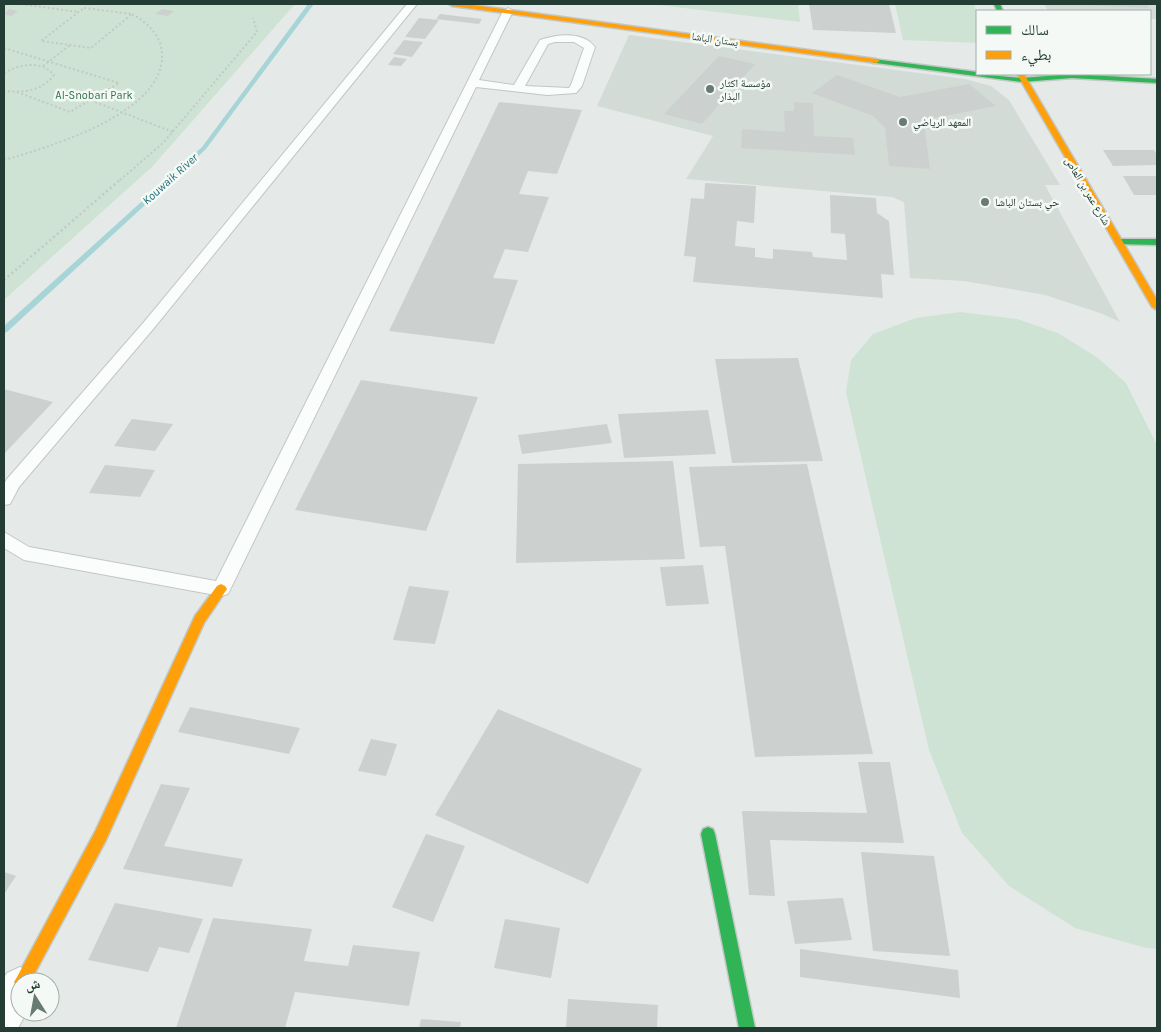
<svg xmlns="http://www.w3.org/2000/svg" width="1161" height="1032" font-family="Karla,'Noto Naskh Arabic',sans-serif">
<rect width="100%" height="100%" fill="#e5eae8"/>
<g fill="#d3dbd7">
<polygon points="1044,4 1155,4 1157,8 1157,19 1150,19 1150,11 1048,11"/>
<polygon points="629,35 965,79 991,86 1009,100 1060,185 1045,185 1120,322 1100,313 1045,295 964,281 910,278 904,202 892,197 686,179 713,136 597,106"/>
</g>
<g fill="#cee3d4">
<polygon points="4,4 295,4 152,167 4,300"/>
<polygon points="651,4 798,4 800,22"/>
<polygon points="895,4 974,4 977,13 977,43 903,40"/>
<polygon points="960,312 1017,319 1058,333 1098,358 1126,383 1157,445 1157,949 1146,948 1075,928 1009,886 962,833 929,750 846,392 851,360 873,334 916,318"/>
</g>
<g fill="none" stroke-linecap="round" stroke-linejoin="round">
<polygon fill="#a7d4d7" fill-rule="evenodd" points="308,4 314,4 206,149 7,332 4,333 4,326 202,147"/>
</g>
<g fill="#ccd1cf">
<polygon points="809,4 889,4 896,33 813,30"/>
<polygon points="1084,4 1147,4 1149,8 1084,5"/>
<polygon points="9,9 18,11 11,16 4,14"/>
<polygon points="162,9 174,11 168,16 155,14"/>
<polygon points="440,14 482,19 479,24 436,19"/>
<polygon points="419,18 439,20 425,39 405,37"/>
<polygon points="404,40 423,42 412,57 393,54"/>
<polygon points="719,56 755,64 702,124 664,114"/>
<polygon points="394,57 407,59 401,66 388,65"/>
<polygon points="837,75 900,97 969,84 996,106 930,119 924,124 930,169 889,166 885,128 873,116 812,93"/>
<polygon points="499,102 582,110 557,174 528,171 519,194 549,197 528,252 505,249 493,278 518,280 494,344 389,331"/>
<polygon points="794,102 813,103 814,136 853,138 855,155 741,148 742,129 785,132 784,111 794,111"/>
<polygon points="1103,150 1154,150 1157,155 1157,165 1113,166"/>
<polygon points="1123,176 1157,176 1157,195 1134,195"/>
<polygon points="705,183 756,186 754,223 737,221 735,246 755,248 755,257 773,259 773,249 812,252 813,257 847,260 845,234 831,233 830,195 876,198 877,213 889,221 894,275 881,274 883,298 693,282 696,257 684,256 691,198 704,199"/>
<polygon points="798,358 823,461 732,463 715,359"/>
<polygon points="361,380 478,397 426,531 295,510"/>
<polygon points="4,389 53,402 4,454"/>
<polygon points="708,410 716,454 624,458 618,414"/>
<polygon points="132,419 173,424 155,451 114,446"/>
<polygon points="607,424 612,443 522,454 518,435"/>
<polygon points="673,461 685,559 516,563 518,464"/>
<polygon points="807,464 873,754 755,757 725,546 700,547 689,467"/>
<polygon points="105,465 155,470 140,497 89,493"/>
<polygon points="703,565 709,604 666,606 660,567"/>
<polygon points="409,586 449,591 435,644 393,640"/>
<polygon points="190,707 300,728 289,754 178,732"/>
<polygon points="498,709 642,769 588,884 435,815"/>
<polygon points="371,739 397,744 386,776 358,771"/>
<polygon points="858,762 890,762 904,843 770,840 775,896 749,895 742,811 867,813"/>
<polygon points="161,784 190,788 164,846 243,859 232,887 123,869"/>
<polygon points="426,834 465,846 433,922 392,907"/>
<polygon points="861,852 934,856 950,956 873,951"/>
<polygon points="4,872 16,876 4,894"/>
<polygon points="843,898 852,940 795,944 787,901"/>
<polygon points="115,903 203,919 189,953 159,947 148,972 88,960"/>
<polygon points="213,918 312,929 304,961 348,966 353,945 420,952 409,1006 295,992 285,1028 176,1028"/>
<polygon points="505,919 560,928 551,978 494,968"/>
<polygon points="800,949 958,970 960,998 800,977"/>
<polygon points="568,999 658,1005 657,1028 566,1028"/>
<polygon points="421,1019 461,1022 460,1028 419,1028"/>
</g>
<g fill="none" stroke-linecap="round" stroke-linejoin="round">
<g stroke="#c2c7c5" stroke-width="2">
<g id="lane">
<polygon points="407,4 417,4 154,328 19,487 10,504 4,505 4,484 7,479 144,322"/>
<path d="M508,8l5,3 -34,69 35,5 26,-45c17,-6 43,-9 55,7l-13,39 -6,7 -29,2 -71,-8 -248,507 -7,2 -197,-36 -20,-12v-16l25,15 187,34 287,-570zM555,42h19l10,6 -13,37 -2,3 -44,-2 23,-42z"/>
</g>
</g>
<g stroke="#c2c7c5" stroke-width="2">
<polygon id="street" points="20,967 33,973 37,982 20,982 20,1012 27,1012 18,1028 4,1028 4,978 7,973"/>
</g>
<g stroke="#c1c8c5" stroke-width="3">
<g id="fast">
<polygon points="994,4 1000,4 1003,11 997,11"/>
<polygon points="873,59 977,72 977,74 1022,78 1072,74 1157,79 1157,83 1072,78 1022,82 876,63 873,63"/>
<polygon points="1118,239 1157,239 1157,245 1115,244 1115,240"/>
<polygon points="708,827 713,829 715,834 755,1028 739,1028 701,834 703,829"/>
</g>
</g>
<g stroke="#c1c8c5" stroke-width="3">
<g id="slow">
<polygon points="449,4 465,4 876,59 880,61 876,63 452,6"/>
<polygon points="1017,74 1024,74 1157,300 1157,310 1152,307"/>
<polygon points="221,584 225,586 227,589 204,623 106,840 30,982 20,982 20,989 17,987 14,982 17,977 96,830 195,616 217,586"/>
</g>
</g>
<g stroke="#c2cac6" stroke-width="2" stroke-dasharray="2 2.5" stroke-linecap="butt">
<polyline points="21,4 78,12"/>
<polygon points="84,8 132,14 91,48 41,41"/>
<polyline points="4,48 119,83 91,100"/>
<polyline points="43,66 70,45"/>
<path d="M4,73c16,-9 37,-13 50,2 -12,16 -31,18 -50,16"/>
<polyline points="17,92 70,112 90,100 173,132"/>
<path d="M4,160c46,-13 160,-47 158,-105 0,-19 -14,-32 -30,-41"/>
<polyline points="120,180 163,143 257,32 253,18"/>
</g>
<polyline stroke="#c2cac6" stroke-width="2.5" stroke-dasharray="2 3" stroke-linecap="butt" points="4,280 121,179"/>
<use href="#lane" fill="#fbfcfc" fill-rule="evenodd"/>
<use href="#street" fill="#fbfcfc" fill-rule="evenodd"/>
<use href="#fast" fill="#30b455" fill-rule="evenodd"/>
<use href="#slow" fill="#ff9f0a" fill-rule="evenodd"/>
</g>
<g fill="#677a74" stroke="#f4f9f6" stroke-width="2">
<circle cx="710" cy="89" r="5"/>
<circle cx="903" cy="122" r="5"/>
<circle cx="985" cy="202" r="5"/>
</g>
<g text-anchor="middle" stroke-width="5" stroke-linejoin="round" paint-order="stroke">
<g font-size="11" fill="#233d35" stroke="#f4f9f6">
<text transform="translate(715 39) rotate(8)" y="4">بستان الباشا</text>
<text transform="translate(1088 191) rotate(59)" y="4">شارع عمر بن العاص</text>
</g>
<g font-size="11" fill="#233d35" stroke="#f4f9f6" text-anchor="start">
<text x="720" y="87">مؤسسة اكثار<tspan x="720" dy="13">البذار</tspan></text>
<text x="913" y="126">المعهد الرياضي</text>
<text x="995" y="206">حي بستان الباشا</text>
</g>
<g font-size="11" fill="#2e7344" stroke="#f4f9f6">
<text x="94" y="99">Al-Snobari Park</text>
</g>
<g font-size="12" font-style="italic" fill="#1e6f78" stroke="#f4f9f6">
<text transform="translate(170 179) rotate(-42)" y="4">Kouwaik River</text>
</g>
</g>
<rect width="1161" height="1032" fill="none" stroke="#233d35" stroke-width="10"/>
<rect x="976" y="10" width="175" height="65" fill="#f4f9f6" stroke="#a0aea9"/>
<rect x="986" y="26" width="25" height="8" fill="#30b455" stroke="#a0aea9"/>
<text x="1021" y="35" font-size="15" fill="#233d35">سالك</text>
<rect x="986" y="51" width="25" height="8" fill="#ff9f0a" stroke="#a0aea9"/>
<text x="1021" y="60" font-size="15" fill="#233d35">بطيء</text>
<g transform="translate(35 997) rotate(349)"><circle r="24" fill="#f4f9f6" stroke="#a0aea9"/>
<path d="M0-4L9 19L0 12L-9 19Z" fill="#677a74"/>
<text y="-8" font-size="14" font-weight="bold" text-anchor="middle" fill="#233d35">ش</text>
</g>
</svg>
